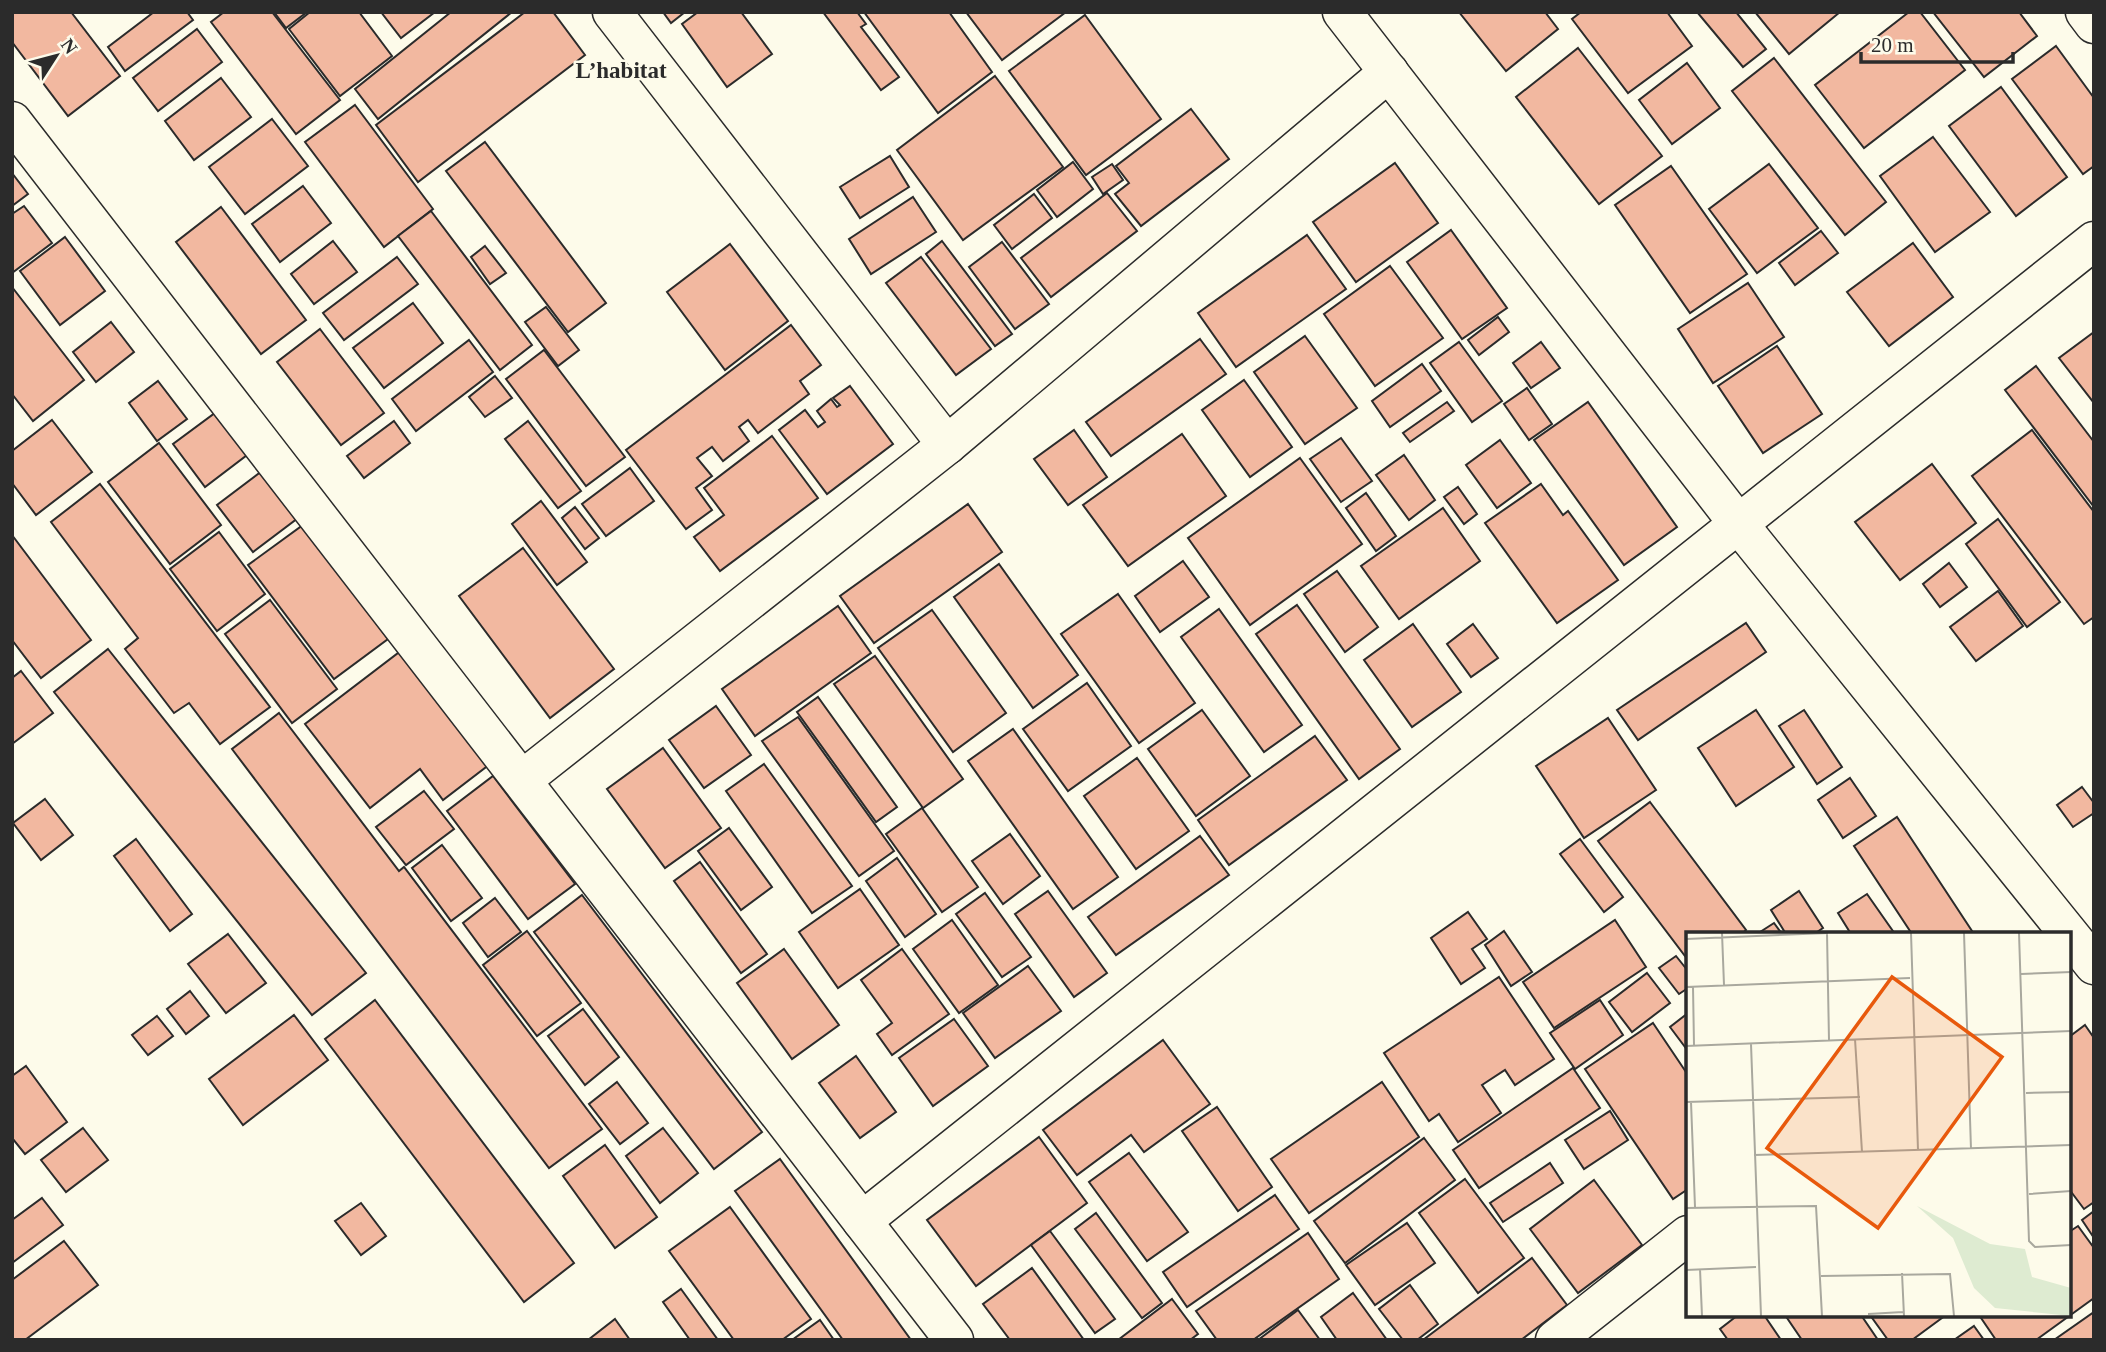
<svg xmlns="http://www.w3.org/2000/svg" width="2106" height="1352" font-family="Georgia,serif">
<rect width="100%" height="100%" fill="#fdfbea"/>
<g fill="#f2b8a0" stroke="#2b2b2b" stroke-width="2">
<polygon points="12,12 71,12 120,76 68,116 12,42"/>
<polygon points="154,12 187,12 193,20 125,71 108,47"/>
<polygon points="224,12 272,12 340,100 296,134 211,22"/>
<polygon points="274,12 307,12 286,28"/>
<polygon points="310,12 359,12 392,56 340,96 289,29"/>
<polygon points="381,12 435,12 401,38"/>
<polygon points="451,12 512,12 378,119 355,89"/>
<polygon points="525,12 553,12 585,55 418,182 376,125"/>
<polygon points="663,12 685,12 671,23"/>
<polygon points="698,12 741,12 772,54 727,87 682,24"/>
<polygon points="823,12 857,12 866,24 861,27 899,77 881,90"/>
<polygon points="864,12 949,12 992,72 938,113"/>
<polygon points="966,12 1066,12 1002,60"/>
<polygon points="1459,12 1545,12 1558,29 1506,71"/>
<polygon points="1581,12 1667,12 1692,46 1628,93 1572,19"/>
<polygon points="1697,12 1736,12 1766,49 1743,67"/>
<polygon points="1755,12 1840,12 1789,54"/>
<polygon points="1909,12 1920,12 1965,70 1864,148 1815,85"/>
<polygon points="1933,12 2019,12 2037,36 1984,77"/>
<polygon points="1085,15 1161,119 1086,175 1009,71"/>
<polygon points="197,29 222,62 158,111 133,78"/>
<polygon points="2056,46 2094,98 2094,166 2083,174 2012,79"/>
<polygon points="1578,48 1662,156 1599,204 1516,97"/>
<polygon points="1774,58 1886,202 1845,235 1732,91"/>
<polygon points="1687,63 1720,108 1672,144 1639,100"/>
<polygon points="995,76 1063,167 963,240 897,150"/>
<polygon points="221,78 251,117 194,160 165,121"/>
<polygon points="2001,87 2067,177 2016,216 1949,126"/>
<polygon points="355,105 433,209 384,247 305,142"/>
<polygon points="1191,109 1229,159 1141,226 1115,194 1129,183 1116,166"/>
<polygon points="272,119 308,166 245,214 209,167"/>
<polygon points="1933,137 1990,212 1935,252 1880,176"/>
<polygon points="485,142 606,303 568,332 446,171"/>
<polygon points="890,156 909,187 860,218 840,187"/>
<polygon points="1073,162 1093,189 1057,217 1037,190"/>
<polygon points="1395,163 1438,223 1356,282 1313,222"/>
<polygon points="1112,164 1123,180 1103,194 1092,177"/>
<polygon points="1769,164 1818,228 1757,273 1709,209"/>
<polygon points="1671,166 1747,274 1690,313 1615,205"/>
<polygon points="12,173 28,194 12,206"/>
<polygon points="303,186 331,223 280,262 252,224"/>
<polygon points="1107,193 1137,231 1051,297 1021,258"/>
<polygon points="1034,194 1052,218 1012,249 994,225"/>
<polygon points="913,197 936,232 871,274 849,239"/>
<polygon points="24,206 52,243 12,273 12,214"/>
<polygon points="221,207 306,320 261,354 176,242"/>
<polygon points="431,211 532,345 500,370 398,236"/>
<polygon points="1451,230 1507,308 1462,339 1407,262"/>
<polygon points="1821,231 1838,253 1795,285 1779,263"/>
<polygon points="1307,235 1346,289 1236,367 1198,313"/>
<polygon points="65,237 105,291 60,325 20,271"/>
<polygon points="333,241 357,272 314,304 291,274"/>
<polygon points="942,241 1012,334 995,346 926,254"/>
<polygon points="1002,242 1049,304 1015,329 969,267"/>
<polygon points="1913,243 1953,297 1889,346 1847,292"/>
<polygon points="730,244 788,321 725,370 667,292"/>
<polygon points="485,246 506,273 490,284 471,257"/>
<polygon points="397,257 418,284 344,340 323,313"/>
<polygon points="921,257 991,349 956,375 886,283"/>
<polygon points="1390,266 1443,338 1375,386 1324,314"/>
<polygon points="1748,283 1784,337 1713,383 1678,329"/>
<polygon points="12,287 84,380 33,421 12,394"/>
<polygon points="413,303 443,343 384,388 353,348"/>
<polygon points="546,307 579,350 558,366 525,322"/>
<polygon points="1498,317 1509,332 1479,355 1468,340"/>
<polygon points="111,322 134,352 96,382 73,352"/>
<polygon points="791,325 821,365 800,381 809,394 758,433 748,420 739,427 749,441 723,461 712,447 697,458 712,476 696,488 712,510 686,529 626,450"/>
<polygon points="320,329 384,413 341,445 277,362"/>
<polygon points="2094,332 2094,403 2059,358"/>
<polygon points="1305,336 1357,408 1305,444 1254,372"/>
<polygon points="1200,339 1226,374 1111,456 1086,422"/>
<polygon points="469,340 493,372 416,431 392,399"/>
<polygon points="1459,342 1502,401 1472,422 1430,363"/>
<polygon points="1541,342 1560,368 1531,388 1513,363"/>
<polygon points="1777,346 1822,414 1763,453 1718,386"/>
<polygon points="544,350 625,457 586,486 506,379"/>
<polygon points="1422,364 1441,391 1390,427 1372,401"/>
<polygon points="2036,366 2094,442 2094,507 2005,390"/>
<polygon points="495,376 512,398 485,417 469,397"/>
<polygon points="1244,380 1292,447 1250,477 1202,410"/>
<polygon points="158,381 187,419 157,441 129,403"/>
<polygon points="850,386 893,444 827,494 779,430 805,410 818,427 825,422 817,411 831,399 837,407 840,405 833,398"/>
<polygon points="1527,388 1552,424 1529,440 1504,404"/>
<polygon points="1447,402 1454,411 1410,442 1403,433"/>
<polygon points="1588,402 1677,527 1624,565 1534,440"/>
<polygon points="219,410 251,452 205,487 173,444"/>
<polygon points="52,420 92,472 36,515 12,483 12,451"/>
<polygon points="394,421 410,443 364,478 347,456"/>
<polygon points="528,421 581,491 558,508 505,439"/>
<polygon points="1074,430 1107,477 1068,505 1034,459"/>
<polygon points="2032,430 2094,512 2094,617 2084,624 1972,476"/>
<polygon points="1182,434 1226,496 1128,566 1083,505"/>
<polygon points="772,436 818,498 720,571 694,537 724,515 704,488"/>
<polygon points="1341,438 1372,481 1341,502 1310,459"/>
<polygon points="1500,440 1531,483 1497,508 1466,465"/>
<polygon points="159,443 221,525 170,564 108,482"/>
<polygon points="1404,455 1435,500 1409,520 1376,475"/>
<polygon points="1300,458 1362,544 1250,625 1188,538"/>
<polygon points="1932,464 1976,523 1900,580 1855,522"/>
<polygon points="630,468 654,501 606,536 582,504"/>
<polygon points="262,471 298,518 253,552 217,505"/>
<polygon points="100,484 270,707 220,744 189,703 174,713 125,649 138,638 51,522"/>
<polygon points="1541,484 1563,515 1568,511 1618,580 1557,623 1485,523"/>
<polygon points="1458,487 1477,514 1464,524 1444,497"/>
<polygon points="1366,493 1396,536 1376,551 1346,508"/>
<polygon points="541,501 587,562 557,585 512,524"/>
<polygon points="968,504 1002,552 874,643 840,596"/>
<polygon points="575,507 599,538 585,549 562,518"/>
<polygon points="1443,508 1480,561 1399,619 1361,566"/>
<polygon points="1998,519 2060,602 2027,627 1966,544"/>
<polygon points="303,525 388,639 334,679 248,565"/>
<polygon points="219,532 265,594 217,631 170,569"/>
<polygon points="12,535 91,640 41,678 12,640"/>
<polygon points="523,548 614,669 550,718 459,596"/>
<polygon points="1183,561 1209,597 1160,632 1135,596"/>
<polygon points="1949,563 1967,587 1940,607 1923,584"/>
<polygon points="999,564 1078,675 1033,708 954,597"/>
<polygon points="1337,571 1378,627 1345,652 1304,594"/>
<polygon points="1998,591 2023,626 1976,661 1950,627"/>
<polygon points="1118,594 1195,703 1139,743 1061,634"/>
<polygon points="270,600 337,689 292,723 225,634"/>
<polygon points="1297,605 1400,749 1359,779 1256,634"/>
<polygon points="838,606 871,653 755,736 722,689"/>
<polygon points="1219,609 1302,725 1264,752 1181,637"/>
<polygon points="932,610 1006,713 953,752 878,648"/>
<polygon points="1746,623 1766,652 1638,740 1617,710"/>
<polygon points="1413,624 1461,692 1412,727 1364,660"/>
<polygon points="1473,624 1498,658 1471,677 1447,644"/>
<polygon points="108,649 366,973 312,1015 54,692"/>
<polygon points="402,650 490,764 443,800 420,769 370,808 305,724"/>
<polygon points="875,656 963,779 923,808 834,684"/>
<polygon points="21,671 53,713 12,744 12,678"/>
<polygon points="1087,683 1131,746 1068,791 1023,729"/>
<polygon points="818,697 897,807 876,822 797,712"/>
<polygon points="716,706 751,755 704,788 669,740"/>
<polygon points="1202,710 1250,776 1196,816 1148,749"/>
<polygon points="1756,710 1794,767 1736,806 1698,748"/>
<polygon points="1804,710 1842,767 1817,784 1779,726"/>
<polygon points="279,713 399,871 404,867 602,1129 549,1168 232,749"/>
<polygon points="798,717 894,851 859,876 762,741"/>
<polygon points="1608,718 1656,790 1584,838 1536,766"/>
<polygon points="1013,729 1118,877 1073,909 968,761"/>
<polygon points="1315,736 1347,780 1229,865 1198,820"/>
<polygon points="663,748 721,828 665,868 607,789"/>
<polygon points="1137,758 1189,831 1136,869 1084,796"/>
<polygon points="764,764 852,886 812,913 726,791"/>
<polygon points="493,776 575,884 528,919 447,811"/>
<polygon points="1850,778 1876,816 1843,838 1818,800"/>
<polygon points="2082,787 2094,803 2094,813 2073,827 2057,805"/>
<polygon points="424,791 454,829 406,865 376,827"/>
<polygon points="45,799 73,835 41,860 13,823"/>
<polygon points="1650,802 1746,930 1742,934 1688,934 1688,960 1598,841"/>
<polygon points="922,808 978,887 942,912 886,834"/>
<polygon points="1897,817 1974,934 1912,934 1854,846"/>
<polygon points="729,828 772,887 741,910 698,851"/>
<polygon points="1010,834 1040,876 1003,904 972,861"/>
<polygon points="1200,836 1229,875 1116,955 1088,917"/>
<polygon points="136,839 192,914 170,931 114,856"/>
<polygon points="1580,839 1623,897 1604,912 1560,854"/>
<polygon points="442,845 482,898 451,921 412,868"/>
<polygon points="897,858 936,914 905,937 866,881"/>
<polygon points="700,862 767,954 741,973 674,881"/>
<polygon points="860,889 899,945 838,988 799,932"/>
<polygon points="1048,891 1107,973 1074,997 1015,914"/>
<polygon points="1799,891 1823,928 1814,934 1786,934 1771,910"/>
<polygon points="985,893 1031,957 1002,977 956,914"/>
<polygon points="1867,894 1895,934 1851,934 1838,913"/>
<polygon points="582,895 762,1132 714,1169 534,932"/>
<polygon points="495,898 521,932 488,957 463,923"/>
<polygon points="1468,912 1487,939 1472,949 1485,968 1461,984 1431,938"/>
<polygon points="952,920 998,985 959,1013 913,949"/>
<polygon points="1615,920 1646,967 1554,1028 1523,982"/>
<polygon points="1774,923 1782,934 1757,934"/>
<polygon points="527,931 581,1003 537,1036 483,965"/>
<polygon points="1504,931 1532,972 1511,986 1485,945"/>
<polygon points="228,934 266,983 226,1013 188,964"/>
<polygon points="784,949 839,1025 792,1059 737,983"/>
<polygon points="902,949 949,1014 892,1055 877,1034 892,1023 861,980"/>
<polygon points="1676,956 1688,971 1688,988 1679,994 1659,968"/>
<polygon points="1028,966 1061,1011 995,1058 963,1013"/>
<polygon points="1647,973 1670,1003 1632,1032 1609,1002"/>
<polygon points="1499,977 1554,1059 1515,1085 1505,1070 1482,1085 1501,1113 1458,1142 1439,1114 1429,1121 1384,1053"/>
<polygon points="190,991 209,1016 186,1034 167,1009"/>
<polygon points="375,1000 574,1263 524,1302 325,1039"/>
<polygon points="1600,1000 1623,1035 1575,1069 1550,1033"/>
<polygon points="583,1009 619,1057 585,1085 548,1036"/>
<polygon points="1688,1013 1688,1051 1670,1027"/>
<polygon points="294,1015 328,1060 243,1125 209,1079"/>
<polygon points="157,1016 173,1036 148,1055 132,1035"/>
<polygon points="954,1019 988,1066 933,1106 899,1058"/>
<polygon points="1653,1023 1688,1075 1688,1189 1673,1199 1585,1069"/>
<polygon points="2085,1025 2094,1038 2094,1202 2084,1209 2069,1189 2069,1037"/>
<polygon points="1163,1040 1210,1104 1144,1152 1131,1135 1077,1175 1043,1130"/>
<polygon points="856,1056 896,1112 860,1138 819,1083"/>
<polygon points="26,1066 67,1122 25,1154 12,1138 12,1076"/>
<polygon points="1573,1068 1600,1108 1479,1188 1453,1150"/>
<polygon points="617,1082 648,1123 620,1144 589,1104"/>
<polygon points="1382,1082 1419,1137 1309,1213 1271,1159"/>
<polygon points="1217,1107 1272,1187 1238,1211 1182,1131"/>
<polygon points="1610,1111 1628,1140 1584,1169 1565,1140"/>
<polygon points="83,1128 108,1160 66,1192 41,1160"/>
<polygon points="663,1128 698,1173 660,1203 626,1156"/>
<polygon points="1039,1137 1087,1203 976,1286 927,1220"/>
<polygon points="1424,1138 1455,1180 1345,1263 1314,1221"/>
<polygon points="605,1145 657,1217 615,1248 563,1176"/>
<polygon points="1129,1153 1188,1232 1147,1261 1089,1182"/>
<polygon points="780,1159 911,1340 843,1340 735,1191"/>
<polygon points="1550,1163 1563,1183 1503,1222 1490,1203"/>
<polygon points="1465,1179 1524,1258 1478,1293 1419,1213"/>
<polygon points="1594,1180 1642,1245 1578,1293 1530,1229"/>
<polygon points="1275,1195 1299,1229 1187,1307 1163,1272"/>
<polygon points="42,1198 63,1225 12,1263 12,1220"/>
<polygon points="361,1203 386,1236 361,1255 335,1221"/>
<polygon points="730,1207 811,1319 782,1340 734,1340 669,1251"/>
<polygon points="2094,1211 2094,1238 2082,1220"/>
<polygon points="1096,1213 1162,1303 1142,1318 1075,1229"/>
<polygon points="1407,1223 1435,1263 1375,1305 1346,1265"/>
<polygon points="2078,1226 2094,1248 2094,1298 2036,1340 1996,1340 1979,1315 2069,1315 2069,1232"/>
<polygon points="1050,1231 1115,1319 1095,1333 1031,1245"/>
<polygon points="1308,1233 1339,1279 1253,1340 1217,1340 1196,1311"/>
<polygon points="64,1241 98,1285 25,1340 12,1340 12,1280"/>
<polygon points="1532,1258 1567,1305 1521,1340 1423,1340"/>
<polygon points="1032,1268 1084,1340 1010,1340 983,1304"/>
<polygon points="1410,1285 1438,1324 1417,1340 1403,1340 1379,1309"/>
<polygon points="681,1289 718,1340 690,1340 663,1302"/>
<polygon points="1353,1293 1387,1340 1337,1340 1321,1317"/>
<polygon points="1172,1299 1198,1334 1190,1340 1118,1340"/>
<polygon points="1298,1310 1320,1340 1258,1340"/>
<polygon points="2094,1312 2094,1340 2054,1340"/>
<polygon points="1738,1315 1764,1315 1781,1340 1728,1340 1720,1329"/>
<polygon points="1785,1315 1861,1315 1878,1340 1802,1340"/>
<polygon points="1870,1315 1946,1315 1912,1340 1888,1340"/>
<polygon points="615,1319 630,1340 588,1340"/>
<polygon points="820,1320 834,1340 792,1340"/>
<polygon points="1974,1326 1984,1340 1954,1340"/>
</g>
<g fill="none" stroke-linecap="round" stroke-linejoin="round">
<g stroke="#2b2b2b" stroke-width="41">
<g id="street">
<polyline points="612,12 947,445"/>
<polyline points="1342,12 1737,522 2094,965"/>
<polyline points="2085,12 2094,24"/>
<polyline points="12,121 954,1340"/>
<polyline points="522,780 947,445 1389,72"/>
<polyline points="862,1221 2094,241"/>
<polyline points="1555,1340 1688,1235"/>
</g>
</g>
<use href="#street" stroke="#fdfbea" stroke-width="38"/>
</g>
<g text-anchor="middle" stroke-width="5" stroke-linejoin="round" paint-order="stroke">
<g font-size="23" font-weight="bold" fill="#2b2b2b" stroke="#fdfbea">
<text x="621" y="78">L’habitat</text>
</g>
</g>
<g transform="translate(1686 932)">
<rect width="385" height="385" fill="#fdfbea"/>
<path d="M231,274l73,38 35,5 7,28 39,11v28l-76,-8 -21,-20 -21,-50z" fill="#deebd1"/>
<path fill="none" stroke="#a9a89e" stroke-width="2" d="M36,1l2,52M141,1l2,107M225,1l7,217M278,1l7,216M333,1l10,308 6,6 36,-2M0,7l142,-6M335,42l50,-2M0,55l224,-9M7,55l1,58M169,107l7,113M65,112l10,272M0,114l385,-15M340,161l45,-1M0,170l174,-5M5,170l4,105M68,223l317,-10M343,262l42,-3M0,276l130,-2 6,110M14,337l2,47M0,338l70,-3M216,341l2,43M135,344l129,-2 4,42M182,382l35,-2"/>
<path fill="#e8590c" fill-opacity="0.15" stroke="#e8590c" stroke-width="3.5" d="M206,45l110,80 -124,171 -111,-80z"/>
<rect width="385" height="385" fill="none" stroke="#2b2b2b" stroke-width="3.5"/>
</g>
<rect width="2106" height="1352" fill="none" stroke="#2b2b2b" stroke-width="28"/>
<g transform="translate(56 56) rotate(54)" stroke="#fdfbea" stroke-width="5" paint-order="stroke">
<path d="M0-5L12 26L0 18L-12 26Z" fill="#2b2b2b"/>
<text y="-10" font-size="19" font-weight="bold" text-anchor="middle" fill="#2b2b2b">N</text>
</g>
<path d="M1861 52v10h152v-10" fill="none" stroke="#2b2b2b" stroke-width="3.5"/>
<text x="1871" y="52" font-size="21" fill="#2b2b2b" stroke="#fdfbea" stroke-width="5" paint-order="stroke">20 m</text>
</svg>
